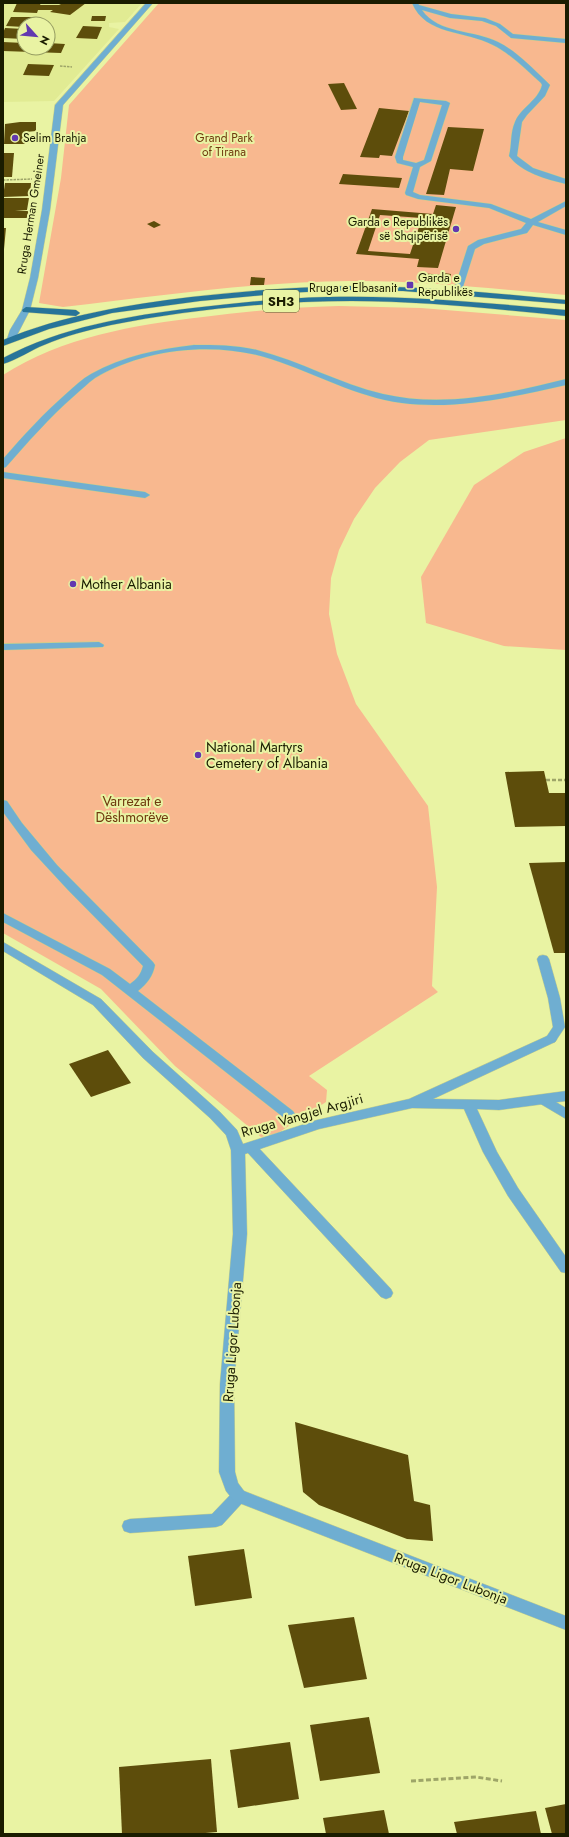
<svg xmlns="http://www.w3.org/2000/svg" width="569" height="1837" font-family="Jost,sans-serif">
<rect width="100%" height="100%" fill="#e9f3a3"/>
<path fill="#e1eb93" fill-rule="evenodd" d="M3,3h139l-17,19 -16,1v4l10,2 -65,72 -51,1zM24,24h24v24h-24z"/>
<g fill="#f8b88f">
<path d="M159,3h407v292c-72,-6 -145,-15 -217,-14 -96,1 -191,15 -286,26l-24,-4 22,-125 8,-73z"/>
<path d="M339,306l82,2 145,12v100l-137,20 -29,22 -25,26 -21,31 -15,31 -8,28 -2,36 8,40 19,50 72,102 9,81 -5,99 6,6 -129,84 18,14 -1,12 -48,31 -17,4 -86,-71 -74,-77 -98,-56v-558c59,-38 131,-50 200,-58 45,-6 91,-10 136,-11z"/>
<polygon points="566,438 566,650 504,646 426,623 421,577 474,485 524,452"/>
</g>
<g fill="#5d4d0b" fill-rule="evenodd">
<polygon points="17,3 41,3 40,5 59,5 63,3 86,3 70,15 50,12 53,10 38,10 37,13 13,12"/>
<polygon points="92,16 106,16 105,21 91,21"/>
<polygon points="11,17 35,17 32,24 24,24 24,27 6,26"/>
<polygon points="83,26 102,27 97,39 76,38"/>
<polygon points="5,28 24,29 24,39 3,38 3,33"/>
<polygon points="3,42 24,43 24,48 48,48 48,43 65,44 61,53 3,51"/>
<polygon points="28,64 54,65 49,76 23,75"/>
<polygon points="344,83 357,109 341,110 328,84"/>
<polygon points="379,108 409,111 392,156 380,155 379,158 360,157"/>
<polygon points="20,122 36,122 36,131 26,132 25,144 4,144 5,124"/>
<polygon points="448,127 484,129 473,171 450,169 444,195 426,194"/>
<polygon points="3,153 14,153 12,177 3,177"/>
<polygon points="343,174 402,178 399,188 339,184"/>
<polygon points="5,183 31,183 30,196 3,197"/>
<polygon points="3,198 29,198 27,210 15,211 29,211 27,218 3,218"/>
<path d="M436,205l20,2 -18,61 -21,-1 2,-8 -63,-5 16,-45 61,5zM380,215l42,3 -12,36 -42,-3z"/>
<polygon points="154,221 161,225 154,228 147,224"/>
<polygon points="3,228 6,228 4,249 3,248"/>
<polygon points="420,273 444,275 444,273 451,274 449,281 419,277"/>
<polygon points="251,277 265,278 264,285 250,285"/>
<polygon points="544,771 549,793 566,793 566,826 515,827 505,772"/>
<polygon points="566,862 566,953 554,953 529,863"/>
<polygon points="108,1050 131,1083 91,1097 69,1064"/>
<polygon points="295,1422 408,1455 414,1501 430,1505 433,1541 407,1539 319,1505 303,1492"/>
<polygon points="244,1549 252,1598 195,1606 188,1556"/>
<polygon points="354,1617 367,1679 304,1688 288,1625"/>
<polygon points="369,1717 380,1773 320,1781 310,1725"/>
<polygon points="290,1742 299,1799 238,1808 230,1750"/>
<polygon points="211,1759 217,1832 194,1834 122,1834 119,1767"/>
<polygon points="566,1804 566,1834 552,1834 545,1808"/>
<polygon points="384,1810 389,1834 326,1834 323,1818"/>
<polygon points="536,1811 541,1834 457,1834 454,1822"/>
</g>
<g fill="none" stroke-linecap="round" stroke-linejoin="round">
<g stroke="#c8d189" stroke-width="1">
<g id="service">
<path d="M412,3h6l1,2 32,9 34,4 15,6 13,10 53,5v4l-55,-5 -15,-12 -14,-5 -32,-3 -28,-8c16,24 53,20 76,32 18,9 33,25 48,39l4,4 -5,11 -18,19 -5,7 -5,34 16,12 33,11v5c-20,-5 -44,-11 -57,-28 3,-11 1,-23 6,-34 6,-15 23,-21 27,-37l-1,-2c-15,-13 -30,-29 -48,-38 -28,-15 -67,-9 -81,-42z"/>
<path d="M414,98l32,3 4,2 -19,58 -11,6 -7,25 7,3 71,9 40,15 35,-18v5l-28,16 28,8v5l-33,-10 -6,8 -43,11 -9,5 -14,44 -4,2h-3l-1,-2 15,-47 10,-6 43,-11 5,-6 -37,-15 -71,-9 -12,-4 -1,-2 8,-26 -16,-4 -2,-6zM420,102l22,3 -18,55 -8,3 -13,-3v-3z"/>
<path d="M194,345c21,0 42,0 63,5 43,11 83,34 126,44 61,14 123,0 183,-15v6c-54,12 -108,25 -164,18 -46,-6 -87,-30 -131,-44 -55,-18 -126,-11 -176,19 -7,5 -14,12 -21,18 -25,22 -46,46 -68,71l-3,1v-9c20,-23 41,-46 64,-66 8,-7 15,-14 24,-19 32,-18 67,-25 103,-29z"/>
<polygon points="3,472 145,492 150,495 145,498 3,478"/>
<polygon points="99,642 104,645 103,647 3,650 3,644"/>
<path d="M3,800l4,1 15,22 35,42 96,97 2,3c-2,11 -8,19 -17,26l155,120 2,3 -2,3 -5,2 -5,-2 -181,-142 -99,-53v-9l107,56 20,15c7,-5 11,-10 13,-18l-75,-76 -37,-40 -28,-38z"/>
<polygon points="543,955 547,956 549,959 560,998 565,1027 555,1042 551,1043 547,1042 545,1039 553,1027 548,998 537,959 539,956"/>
<polygon points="544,1095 566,1108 566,1119 539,1103 537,1100 539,1097"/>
<polygon points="251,1143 256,1145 391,1289 393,1293 391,1297 386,1299 381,1297 246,1151 244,1148 246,1145"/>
<polygon points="239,1489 244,1491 247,1496 244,1501 222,1525 216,1527 130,1533 124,1531 122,1526 124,1521 130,1519 212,1514 234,1491"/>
</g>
</g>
<g stroke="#c8d189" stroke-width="1">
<g id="minor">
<polygon points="146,3 153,3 63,105 50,210 38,278 30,310 14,341 8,341 7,339 10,330 22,310 30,278 42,210 55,105"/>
<polygon points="3,942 101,999 153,1052 220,1112 237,1130 243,1144 317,1120 409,1099 547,1036 551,1035 555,1036 557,1039 555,1042 433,1099 499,1100 566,1091 566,1101 499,1110 477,1109 497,1152 518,1188 566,1257 566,1273 561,1272 508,1196 483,1152 464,1109 412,1108 319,1129 245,1154 247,1234 234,1384 235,1472 238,1483 244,1491 566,1616 566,1630 234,1501 226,1491 219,1472 220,1384 233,1234 231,1150 226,1135 210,1118 143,1058 93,1005 3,951"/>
</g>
</g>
<g stroke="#c8d189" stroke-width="1">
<g id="primary">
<path d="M348,286c73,0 145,7 218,14v4l-163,-13 -55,-1 -63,3 -85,8 -88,12 -63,16 -46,17v-6c60,-25 124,-35 188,-43 52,-6 105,-10 157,-11z"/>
<path d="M327,297c80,-2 159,6 239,13v6c-71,-7 -143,-15 -214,-15 -78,0 -165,9 -241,24 -23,5 -46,11 -67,20 -13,5 -27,15 -41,19v-6c59,-31 124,-42 190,-50 45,-5 89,-10 134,-11z"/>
<polygon points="26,307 76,310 80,313 76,316 23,312 22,310"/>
</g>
</g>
<g stroke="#9ea568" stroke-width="1.5" stroke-dasharray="2.5 1" stroke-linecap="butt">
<polyline points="60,66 72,67"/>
<polyline points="3,180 32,179"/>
</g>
<polyline stroke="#9ea568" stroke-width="2.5" stroke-dasharray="4 2" stroke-linecap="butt" points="546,780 566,780"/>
<polyline stroke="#9ea568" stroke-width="3" stroke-dasharray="5 2.5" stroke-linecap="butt" points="411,1781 476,1777 502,1781"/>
<use href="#service" fill="#6faed1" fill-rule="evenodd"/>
<use href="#minor" fill="#6faed1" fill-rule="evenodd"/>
<use href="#primary" fill="#277499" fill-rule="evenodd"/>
</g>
<g fill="#6238b0" stroke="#e9f3a3" stroke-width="1.5">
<circle cx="15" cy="138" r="4"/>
<circle cx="456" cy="229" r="4"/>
<rect x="406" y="281" width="8" height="8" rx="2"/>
<circle cx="73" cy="584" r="4"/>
<circle cx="198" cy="755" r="4"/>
</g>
<g text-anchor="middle" stroke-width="4" stroke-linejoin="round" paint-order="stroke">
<g font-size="12" fill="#1a1c00" stroke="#e9f3a3" text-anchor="start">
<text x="23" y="142">Selim Brahja</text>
<text x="448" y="226" text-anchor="end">Garda e Republikës<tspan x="448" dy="14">së Shqipërisë</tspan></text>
<text x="418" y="282">Garda e<tspan x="418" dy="14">Republikës</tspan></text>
</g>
<g font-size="12" fill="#6f390e" stroke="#e9f3a3">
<text x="224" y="142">Grand Park<tspan x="224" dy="14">of Tirana</tspan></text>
</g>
<g font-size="12" fill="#1a1c00" stroke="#e9f3a3">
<text transform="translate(31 214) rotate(-81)" y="4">Rruga Herman Gmeiner</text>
<text x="353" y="292">Rruga e Elbasanit</text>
</g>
<rect fill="#e9f3a3" stroke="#585c31" stroke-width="1" x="263" y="290" width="36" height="22" rx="3"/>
<g font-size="13" font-weight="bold" fill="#1a1c00">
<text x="281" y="306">SH3</text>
</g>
<g font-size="14" fill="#1a1c00" stroke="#e9f3a3" text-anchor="start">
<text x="81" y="589">Mother Albania</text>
<text x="206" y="752">National Martyrs<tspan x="206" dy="16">Cemetery of Albania</tspan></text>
</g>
<g font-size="14" fill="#6f390e" stroke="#e9f3a3">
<text x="132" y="806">Varrezat e<tspan x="132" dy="16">Dëshmorëve</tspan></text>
</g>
<g font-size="14" fill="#1a1c00" stroke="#e9f3a3">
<text transform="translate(302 1115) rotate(-16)" y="5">Rruga Vangjel Argjiri</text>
<text transform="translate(232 1342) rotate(-86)" y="5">Rruga Ligor Lubonja</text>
<text transform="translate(451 1578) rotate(21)" y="5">Rruga Ligor Lubonja</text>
</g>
</g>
<rect width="569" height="1837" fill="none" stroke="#1a1c00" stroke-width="8"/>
<g transform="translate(36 36) rotate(117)"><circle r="19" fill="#e9f3a3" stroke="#969d62"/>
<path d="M0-3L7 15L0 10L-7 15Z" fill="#6238b0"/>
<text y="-6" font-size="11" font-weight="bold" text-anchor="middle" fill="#1a1c00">N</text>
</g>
</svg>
